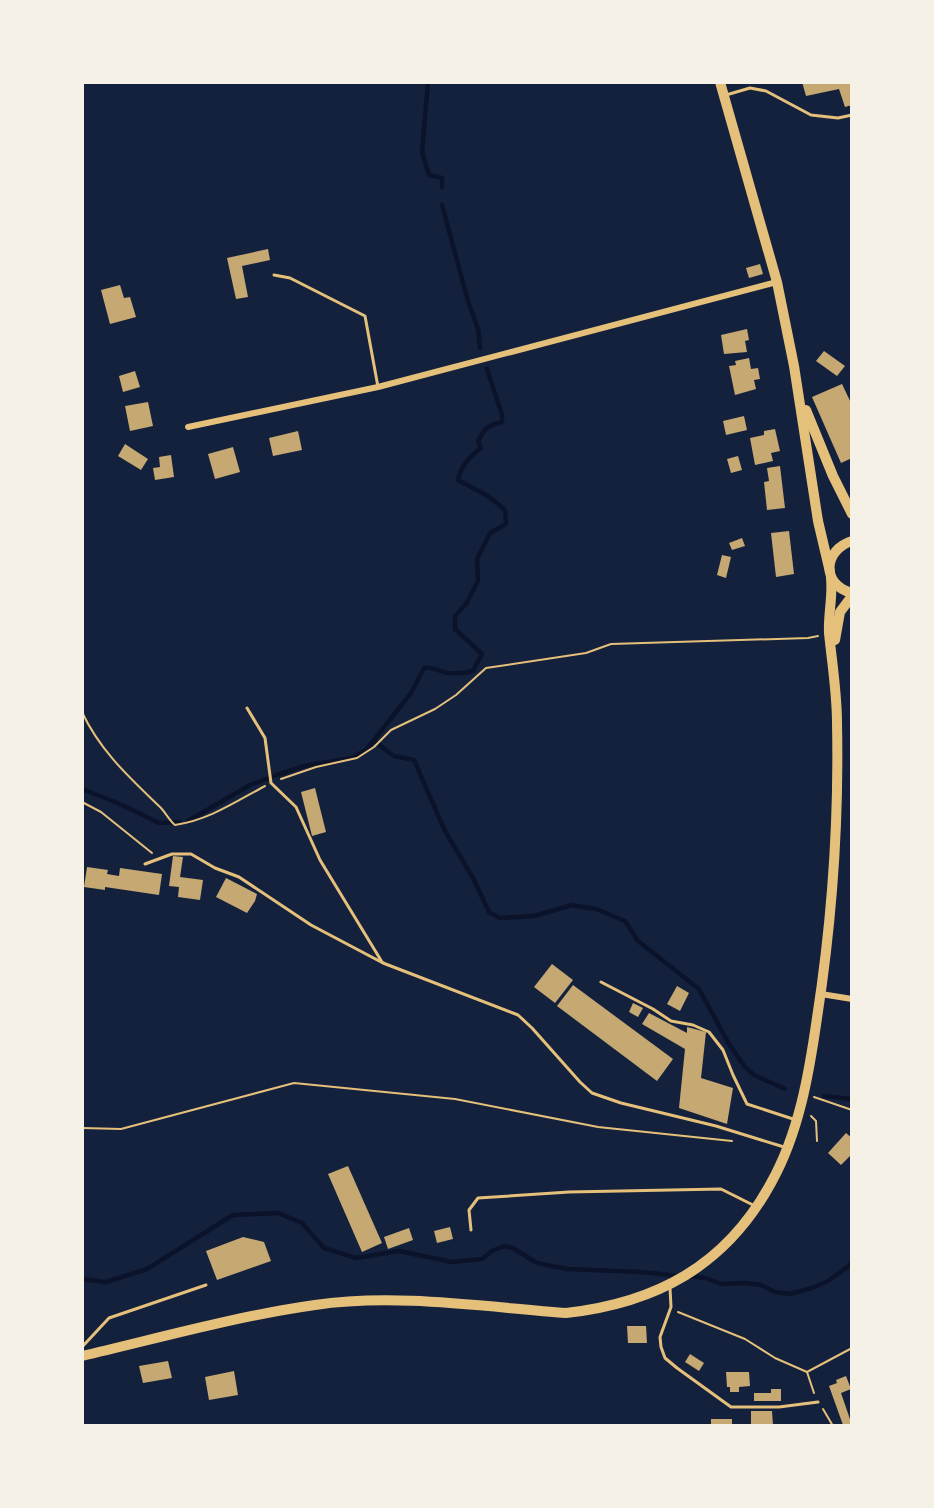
<svg xmlns="http://www.w3.org/2000/svg" width="934" height="1508" font-family="Commissioner,sans-serif">
<rect width="100%" height="100%" fill="#14213d"/>
<g fill="none" stroke-linecap="round" stroke-linejoin="round">
<g stroke="#0b132b" stroke-width="4.5">
<polyline points="428,82 422,152 429,175 442,178 442,187"/>
<polyline points="442,205 468,301 478,329 480,348"/>
<polyline points="374,741 394,756 414,760 445,831 473,878 489,912 500,918 534,916 572,905 596,909 625,921 638,941 699,989 729,1044 745,1067 754,1075 785,1089"/>
<path d="M274,776l30,-10 48,-8 14,-8 45,-57 13,-25c10,-2 15,4 24,5 9,1 17,0 25,-2l9,-17 -27,-25v-13l11,-12 12,-23 -1,-22 13,-26 16,-9 -1,-14 -17,-14 -30,-16c3,-15 12,-23 23,-32l-3,-6c6,-14 9,-16 24,-20v-7l-15,-46"/>
<polyline points="82,789 120,804 159,823 180,822"/>
<polyline points="188,821 250,785 269,778"/>
<polyline points="824,1096 852,1099"/>
<polyline points="687,1276 706,1278 721,1284 746,1283 761,1285 775,1292 790,1294 812,1288 828,1281 850,1265 852,1261"/>
<polyline points="82,1279 106,1282 147,1269 233,1215 278,1213 302,1223 324,1248 356,1258 399,1251 452,1262 482,1259 492,1251 504,1246 513,1248 537,1263 567,1269 641,1272 679,1276"/>
</g>
</g>
<g fill="#c6a872">
<polygon points="802,82 852,82 852,105 845,107 839,89 806,96"/>
<polygon points="268,249 270,260 242,266 248,297 236,299 227,258"/>
<polygon points="760,264 763,274 749,278 746,268"/>
<polygon points="120,285 124,298 130,297 136,317 110,324 101,290"/>
<polygon points="747,329 749,340 745,341 747,352 724,354 721,335"/>
<polygon points="824,351 845,366 837,376 816,361"/>
<polygon points="749,358 751,369 758,368 760,379 754,380 756,389 735,395 729,366 736,365 735,361"/>
<polygon points="135,371 140,387 123,392 119,376"/>
<polygon points="842,384 852,405 852,458 841,463 812,397"/>
<polygon points="148,402 153,426 130,431 125,406"/>
<polygon points="744,416 747,430 726,435 723,421"/>
<polygon points="775,429 780,451 771,453 773,461 755,465 750,438 764,435 764,431"/>
<polygon points="298,431 302,450 273,456 269,438"/>
<polygon points="125,444 148,459 141,470 118,456"/>
<polygon points="233,447 240,472 215,479 208,454"/>
<polygon points="171,455 174,477 155,480 153,468 160,467 159,457"/>
<polygon points="738,456 742,470 731,473 727,459"/>
<polygon points="780,466 785,508 767,510 764,482 769,481 767,468"/>
<polygon points="789,531 794,574 776,577 771,533"/>
<polygon points="742,538 745,546 732,550 729,543"/>
<polygon points="722,555 731,557 726,578 717,575"/>
<polygon points="315,788 326,832 312,836 301,792"/>
<polygon points="173,856 183,857 180,877 203,880 200,900 178,897 179,887 169,886"/>
<polygon points="87,867 108,870 107,874 119,876 120,868 162,874 159,895 105,887 105,890 84,887"/>
<polygon points="226,878 257,894 255,901 247,913 216,897"/>
<polygon points="552,964 573,980 555,1003 534,987"/>
<polygon points="573,985 673,1059 657,1081 557,1006"/>
<polygon points="677,986 689,993 680,1011 667,1004"/>
<polygon points="633,1003 643,1008 638,1017 629,1012"/>
<polygon points="649,1013 687,1033 687,1027 706,1032 701,1078 733,1088 727,1124 679,1108 685,1049 642,1024"/>
<polygon points="846,1133 852,1138 852,1154 841,1165 828,1153"/>
<polygon points="348,1166 382,1243 362,1252 328,1174"/>
<polygon points="450,1227 453,1239 437,1243 434,1231"/>
<polygon points="409,1228 413,1240 388,1249 384,1237"/>
<polygon points="243,1237 264,1242 271,1261 217,1280 206,1251"/>
<polygon points="627,1326 646,1326 647,1343 628,1343"/>
<polygon points="690,1354 704,1363 699,1371 685,1362"/>
<polygon points="168,1361 172,1378 143,1383 139,1366"/>
<polygon points="234,1371 238,1395 209,1400 205,1377"/>
<polygon points="726,1372 749,1372 750,1386 739,1387 739,1392 730,1392 730,1387 727,1387"/>
<polygon points="846,1376 851,1389 841,1393 852,1425 843,1425 829,1386 837,1383 836,1380"/>
<polygon points="771,1389 781,1389 781,1401 754,1401 754,1393 771,1393"/>
<polygon points="751,1411 772,1411 773,1425 751,1425"/>
<rect x="711" y="1419" width="21" height="6"/>
</g>
<g fill="none" stroke-linecap="round" stroke-linejoin="round">
<g stroke="#e5c07b" stroke-width="2">
<path d="M82,712c18,39 48,66 78,95 6,6 9,13 15,18 34,-5 60,-23 90,-39"/>
<polyline points="281,779 316,767 357,758 374,747 391,730 435,709 456,695 486,668 586,653 611,644 808,638 818,636"/>
<polyline points="82,802 101,812 152,853"/>
<polyline points="814,1097 852,1110"/>
<polyline points="811,1116 816,1121 817,1141"/>
<polyline points="82,1128 121,1129 294,1083 455,1099 598,1127 732,1141"/>
<polyline points="678,1312 745,1339 775,1358 807,1372 814,1393"/>
<polyline points="807,1372 852,1348"/>
<polyline points="82,1391 82,1396"/>
<polyline points="823,1409 833,1426"/>
</g>
<g stroke="#e5c07b" stroke-width="3">
<polyline points="726,95 750,88 766,91 811,115 838,118 852,115"/>
<polyline points="274,275 290,278 365,316 378,387"/>
<polyline points="247,708 265,738 271,783 296,807 320,860 382,962"/>
<polyline points="145,864 172,854 191,854 215,868 239,877 311,925 383,963 518,1015 532,1028 580,1082 592,1093 621,1103 716,1126 784,1147"/>
<polyline points="601,982 653,1009 671,1021 693,1025 709,1032 723,1050 733,1075 747,1104 793,1119"/>
<polyline points="471,1230 469,1210 478,1198 569,1192 721,1189 755,1206"/>
<polyline points="670,1288 671,1307 660,1337 661,1347 665,1358 677,1368 731,1407 779,1407 818,1402"/>
<polyline points="82,1347 109,1318 206,1285"/>
</g>
<g stroke="#e5c07b" stroke-width="6">
<polyline points="188,427 378,387 777,282"/>
<polyline points="821,994 852,999"/>
</g>
<g stroke="#e5c07b" stroke-width="10">
<polyline points="720,82 777,282 794,366 818,521 830,572"/>
<polyline points="806,410 833,476 852,514"/>
<path d="M852,541c-29,9 -31,44 0,52"/>
<polyline points="835,640 840,612 852,596"/>
<path d="M82,1356c77,-18 155,-40 233,-51 80,-12 170,2 251,8 90,-10 160,-47 205,-130 28,-50 38,-109 46,-165 15,-97 22,-197 20,-295 0,-30 -5,-60 -8,-90 -1,-19 4,-36 2,-55"/>
</g>
</g>
<rect width="934" height="1508" fill="none" stroke="#f6f1e7" stroke-width="168"/>
</svg>
